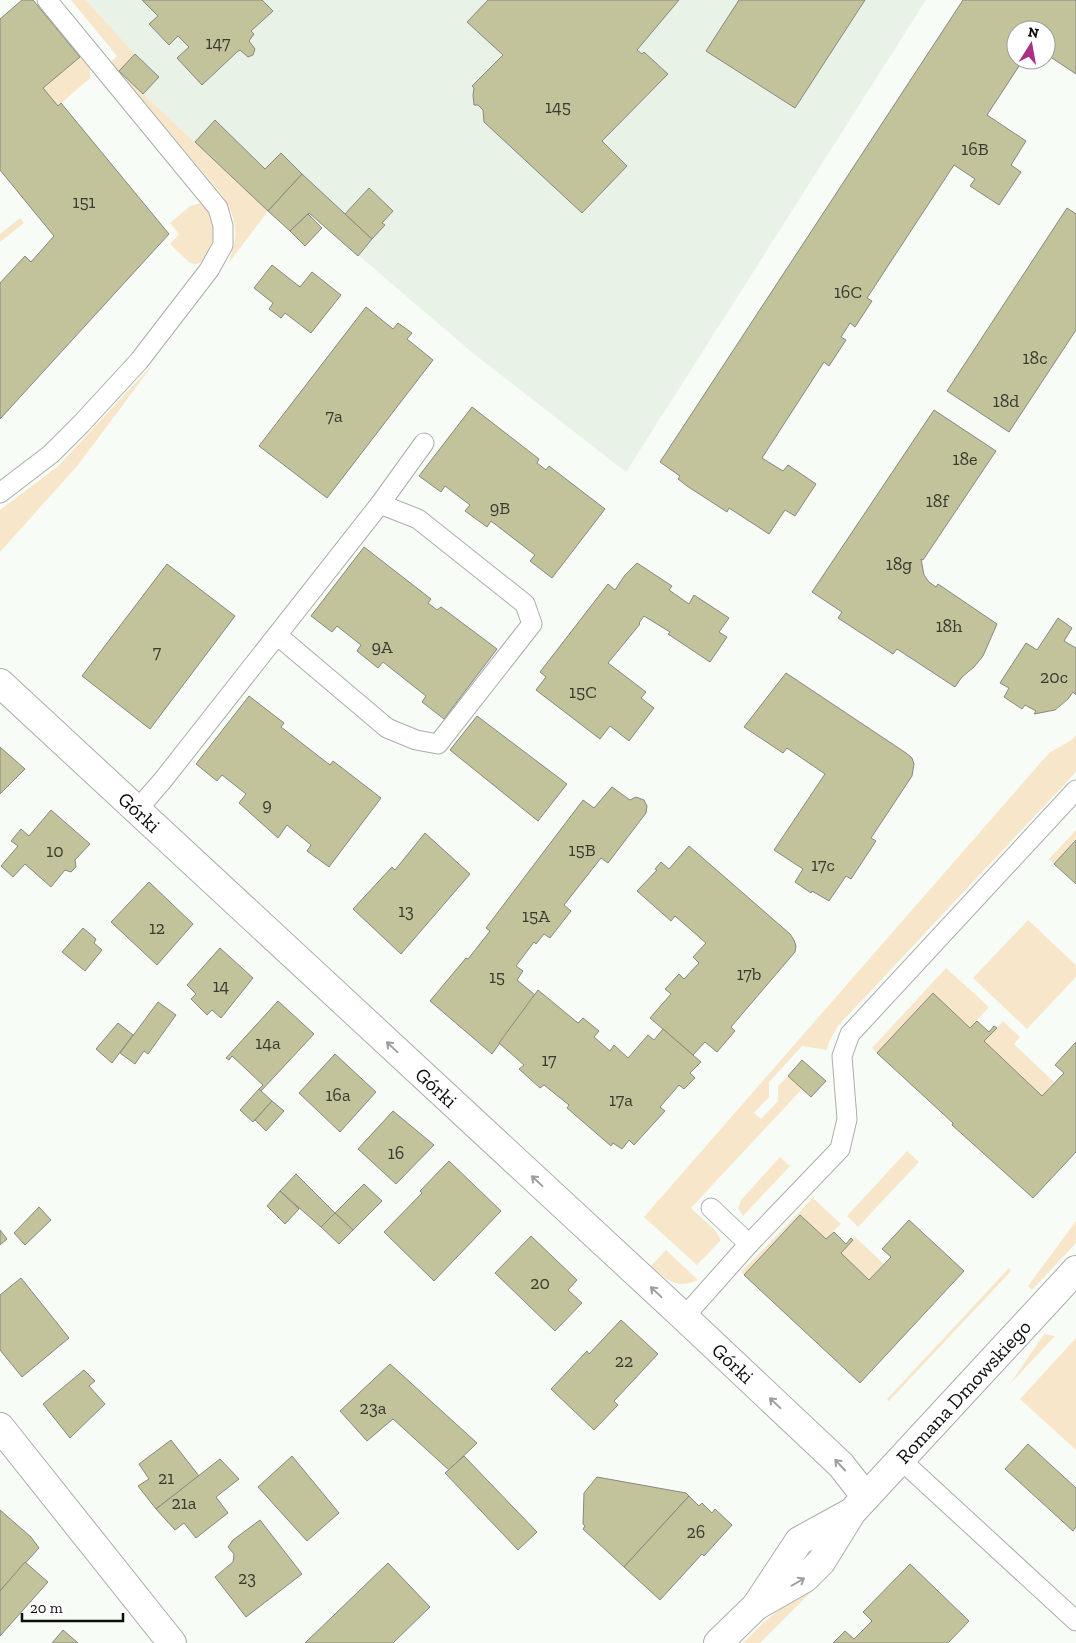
<svg xmlns="http://www.w3.org/2000/svg" width="1076" height="1643" font-family="'Zilla Slab',serif">
<rect width="100%" height="100%" fill="#f8fcf7"/>
<polygon fill="#e8f2e6" points="86,0 926,0 626,472 474,354 309,213 290,231 119,71 135,54"/>
<g fill="#f8e6ca">
<path d="M71,0h15l49,54 -16,17 149,140 -40,53c11,-28 10,-44 -6,-69l-111,-133 6,-6z"/>
<polygon points="80,57 90,68 90,78 58,106 43,88"/>
<path d="M200,203c17,15 18,35 6,53 -3,5 -6,8 -12,8l-5,-2 -19,-18 9,-10 -9,-11 20,-17z"/>
<polygon points="20,218 24,223 0,242 0,234"/>
<polygon points="155,362 78,465 0,552 0,510 57,467"/>
<polygon points="1076,735 1076,772 838,1026 829,1042 827,1050 802,1046 769,1082 769,1097 754,1113 761,1119 778,1101 778,1086 788,1076 802,1089 691,1208 715,1230 721,1240 697,1265 644,1217 1049,753 1073,739"/>
<polygon points="1076,830 1076,840 1054,864 1049,859"/>
<polygon points="1028,920 1076,965 1076,977 1027,1029 973,978"/>
<polygon points="946,968 989,1007 970,1028 933,993 877,1053 872,1048"/>
<polygon points="1003,1021 1020,1037 1014,1044 1054,1082 1042,1096 984,1041"/>
<polygon points="907,1151 919,1162 858,1227 847,1216"/>
<polygon points="780,1157 790,1166 743,1216 738,1208 741,1200"/>
<polygon points="813,1198 841,1224 826,1239 800,1215 744,1275 741,1272"/>
<polygon points="1076,1221 1076,1243 1032,1290 1028,1286"/>
<polygon points="855,1237 884,1264 869,1280 841,1253"/>
<path d="M666,1250l32,30c-22,10 -31,0 -47,-14z"/>
<polygon points="1009,1268 1011,1271 889,1401 887,1399"/>
<polygon points="1044,1334 1055,1336 1010,1384"/>
<polygon points="1076,1338 1076,1450 1020,1399"/>
<polygon points="818,1576 823,1580 760,1643 743,1643 762,1624"/>
</g>
<g fill="#c2c39b" stroke="#878882">
<polygon points="22,0 33,0 80,57 43,88 58,106 61,103 169,234 0,419 0,283 25,256 31,262 54,236 0,170 0,19"/>
<polygon points="142,0 262,0 273,11 251,31 254,34 249,41 255,49 253,55 248,57 240,50 237,52 202,85 177,58 189,47 178,36 169,45 149,24 158,16"/>
<polygon points="488,0 679,0 637,50 642,54 644,52 668,74 602,141 627,166 582,213 484,122 483,110 478,105 474,105 473,95 474,88 472,86 503,55 467,22"/>
<polygon points="739,0 865,0 795,108 706,51"/>
<polygon points="963,0 1075,0 1076,1 1076,74 1046,54 1046,30 1016,30 1016,60 1023,60 987,115 1026,141 1011,165 1021,172 999,205 970,186 975,179 954,165 867,298 872,301 855,327 850,323 841,337 846,340 829,366 824,362 762,458 783,471 788,465 816,484 795,516 785,510 769,534 729,508 727,512 687,486 678,479 680,476 660,462"/>
<polygon points="135,54 159,77 143,94 119,71"/>
<polygon points="215,120 265,169 281,153 302,174 268,211 195,142"/>
<polygon points="302,174 372,239 358,256 309,213 290,231 268,211"/>
<polygon points="369,188 393,211 382,223 385,225 372,239 345,214"/>
<polygon points="1067,208 1076,214 1076,330 1009,432 947,391"/>
<polygon points="308,214 322,228 305,246 290,231"/>
<polygon points="272,265 300,287 312,272 341,295 311,333 285,313 281,318 269,309 273,303 254,288"/>
<polygon points="366,307 393,329 398,323 412,333 407,339 433,360 327,498 259,446"/>
<polygon points="472,407 539,459 537,463 546,470 549,466 605,509 552,578 530,561 535,555 491,521 487,527 465,511 470,505 445,486 441,492 419,476"/>
<polygon points="934,410 996,451 923,560 921,559 924,575 929,582 936,587 938,584 997,624 983,656 974,667 962,677 955,687 897,649 893,654 838,618 842,612 812,592"/>
<polygon points="364,547 431,599 428,603 437,610 441,607 497,649 444,719 422,702 426,696 383,662 378,668 357,651 361,645 337,626 332,632 311,616"/>
<polygon points="637,563 672,586 669,590 689,604 694,595 729,618 719,632 727,637 710,662 668,634 670,632 644,616 639,623 640,624 608,663 646,692 641,698 654,708 629,741 610,726 600,739 536,690 546,677 540,672 608,584 615,590 625,575"/>
<polygon points="167,564 235,616 150,729 82,676"/>
<polygon points="1058,618 1072,628 1064,641 1076,648 1076,695 1073,692 1068,699 1055,710 1034,714 1036,711 1025,705 1022,709 1004,697 1009,688 1000,683 1026,643 1037,650"/>
<polygon points="786,673 906,753 912,758 914,764 912,776 871,838 876,841 851,879 846,876 829,901 812,891 811,893 795,882 803,869 774,850 825,774 787,748 783,753 744,727"/>
<polygon points="249,696 284,723 281,727 330,765 333,761 381,798 329,867 307,851 311,845 287,825 278,838 239,803 246,794 222,775 217,781 196,764"/>
<polygon points="477,716 567,784 538,821 450,750"/>
<polygon points="0,747 25,769 0,794"/>
<polygon points="612,787 630,800 636,797 644,800 647,806 646,813 608,863 601,858 564,905 571,911 550,938 544,934 536,944 534,942 516,966 523,971 517,980 535,995 492,1054 430,1001 466,958 468,959 490,931 486,928 583,800 594,808"/>
<polygon points="51,810 90,844 75,860 76,867 71,872 65,870 51,887 25,864 13,877 1,866 18,846 11,841 21,829 29,836"/>
<polygon points="425,833 470,874 401,954 353,909 392,867 395,870"/>
<polygon points="1076,840 1076,884 1054,864"/>
<polygon points="689,846 790,934 794,940 796,946 795,952 731,1027 735,1031 717,1052 705,1042 693,1055 650,1018 671,994 665,989 679,974 684,979 699,963 693,957 706,943 675,916 671,921 637,891 657,870 655,869 661,862 669,869"/>
<polygon points="149,882 193,924 157,965 111,922"/>
<polygon points="83,928 96,939 94,943 102,950 85,971 62,952"/>
<polygon points="220,948 253,978 221,1018 212,1010 207,1015 191,999 196,994 187,985"/>
<polygon points="538,990 578,1023 583,1018 599,1031 594,1037 610,1051 614,1045 628,1058 648,1035 654,1040 663,1029 701,1062 690,1073 695,1078 684,1089 679,1085 660,1107 665,1111 634,1145 629,1140 622,1149 613,1143 611,1146 567,1108 569,1105 544,1085 540,1088 519,1069 524,1065 499,1043"/>
<polygon points="933,993 970,1028 977,1021 989,1032 994,1026 997,1028 984,1041 1042,1096 1064,1073 1055,1065 1076,1042 1076,1152 1033,1198 952,1125 953,1123 877,1053"/>
<polygon points="278,1001 314,1034 261,1091 259,1089 263,1085 232,1056 229,1060 226,1058"/>
<polygon points="158,1002 176,1015 148,1054 144,1051 135,1064 120,1053"/>
<polygon points="118,1023 133,1035 112,1063 96,1049"/>
<polygon points="335,1054 376,1092 340,1132 299,1093"/>
<polygon points="802,1060 826,1081 811,1097 788,1076"/>
<polygon points="259,1089 272,1101 253,1122 240,1110"/>
<polygon points="272,1101 284,1111 266,1131 255,1120"/>
<polygon points="393,1111 434,1145 396,1184 358,1149"/>
<polygon points="449,1161 501,1211 434,1281 384,1232 422,1193 420,1191"/>
<polygon points="296,1174 335,1213 321,1227 280,1191"/>
<polygon points="364,1184 382,1201 353,1230 335,1213"/>
<polygon points="280,1191 299,1209 285,1224 267,1206"/>
<polygon points="39,1207 51,1220 25,1245 14,1233"/>
<polygon points="335,1213 353,1230 339,1244 321,1227"/>
<polygon points="800,1215 826,1239 834,1232 846,1244 851,1238 853,1240 841,1253 869,1280 891,1257 882,1249 909,1220 964,1271 860,1383 744,1275"/>
<polygon points="0,1230 7,1239 0,1245"/>
<polygon points="531,1236 577,1280 568,1290 582,1303 555,1331 495,1273"/>
<polygon points="21,1278 69,1338 22,1377 0,1350 0,1295"/>
<polygon points="621,1320 658,1354 614,1401 618,1405 594,1430 551,1389 587,1351 589,1354"/>
<polygon points="390,1364 477,1443 449,1470 393,1419 367,1441 340,1411"/>
<polygon points="84,1370 95,1381 89,1386 105,1404 70,1438 43,1404"/>
<polygon points="171,1440 199,1476 156,1509 138,1486 149,1479 139,1464"/>
<polygon points="1028,1444 1076,1488 1076,1527 1073,1531 1005,1469"/>
<polygon points="292,1456 339,1513 307,1541 258,1487"/>
<polygon points="464,1456 537,1532 518,1550 445,1473"/>
<polygon points="220,1459 239,1479 216,1497 228,1513 196,1538 184,1523 175,1530 156,1509"/>
<polygon points="597,1477 686,1493 689,1496 624,1567 583,1529 585,1526 583,1524 584,1493"/>
<polygon points="689,1496 699,1506 702,1503 712,1513 715,1509 732,1525 704,1556 702,1554 660,1600 624,1567"/>
<polygon points="0,1510 31,1537 39,1548 0,1591"/>
<polygon points="260,1520 302,1574 246,1617 215,1577 233,1562 234,1554 228,1547 233,1540"/>
<polygon points="25,1562 48,1582 0,1636 0,1591"/>
<polygon points="388,1563 430,1607 393,1643 305,1643"/>
<polygon points="910,1564 969,1621 948,1643 833,1643 845,1631 854,1639 872,1621 863,1612"/>
<polygon points="63,1630 78,1643 52,1643"/>
</g>
<g fill="none" stroke-linecap="round" stroke-linejoin="round">
<g stroke="#aaaea9" stroke-width="21">
<g id="service">
<polyline points="0,493 51,454 81,424 139,361 209,270 223,245 223,226 218,208 47,0"/>
<polyline points="380,504 424,443"/>
<polyline points="137,810 163,780 380,504 418,519 525,604 532,624 438,744 416,740 387,728 277,635"/>
<polyline points="711,1208 749,1244"/>
<polyline points="684,1317 749,1244 840,1149 847,1119 842,1056 850,1034 1076,790"/>
<polyline points="901,1460 1076,1621"/>
</g>
</g>
<g stroke="#aaaea9" stroke-width="30">
<g id="minor">
<path id="s1" d="M0,683l684,634 157,148 25,32"/>
<polyline points="0,1427 172,1643"/>
<path id="s2" d="M756,1606l49,-28 16,-16 31,-50 224,-242"/>
<polyline points="718,1643 756,1606 799,1541 850,1513"/>
</g>
</g>
<use href="#service" stroke="#fff" stroke-width="19"/>
<use href="#minor" stroke="#fff" stroke-width="28"/>
</g>
<defs><path id="oneway-shaft" d="M-6 0H5M1.5-3L5.5 0L1.5 3" fill="none" stroke-width="1.6" stroke-linecap="round" stroke-linejoin="round" transform="scale(1.25)"/></defs>
<g stroke="#9e9e9e">
<use href="#oneway-shaft" transform="translate(392 1047) rotate(-137)"/>
<use href="#oneway-shaft" transform="translate(537 1181) rotate(-137)"/>
<use href="#oneway-shaft" transform="translate(656 1292) rotate(-137)"/>
<use href="#oneway-shaft" transform="translate(775 1403) rotate(-137)"/>
<use href="#oneway-shaft" transform="translate(840 1465) rotate(-133)"/>
<use href="#oneway-shaft" transform="translate(798 1582) rotate(-30)"/>
</g>
<g text-anchor="middle" stroke-width="4" stroke-linejoin="round" paint-order="stroke">
<g font-size="18" fill="#3a3a30">
<text x="218" y="49">147</text>
<text x="558" y="113">145</text>
<text x="975" y="155">16B</text>
<text x="84" y="208">151</text>
<text x="848" y="298">16C</text>
<text x="1035" y="364">18c</text>
<text x="1006" y="407">18d</text>
<text x="334" y="422">7a</text>
<text x="965" y="465">18e</text>
<text x="937" y="507">18f</text>
<text x="500" y="514">9B</text>
<text x="899" y="570">18g</text>
<text x="949" y="632">18h</text>
<text x="382" y="653">9A</text>
<text x="157" y="658">7</text>
<text x="1054" y="683">20c</text>
<text x="583" y="698">15C</text>
<text x="267" y="811">9</text>
<text x="582" y="856">15B</text>
<text x="55" y="857">10</text>
<text x="823" y="871">17c</text>
<text x="406" y="917">13</text>
<text x="536" y="922">15A</text>
<text x="157" y="934">12</text>
<text x="749" y="980">17b</text>
<text x="497" y="983">15</text>
<text x="221" y="992">14</text>
<text x="268" y="1049">14a</text>
<text x="549" y="1066">17</text>
<text x="338" y="1101">16a</text>
<text x="621" y="1106">17a</text>
<text x="396" y="1159">16</text>
<text x="540" y="1289">20</text>
<text x="624" y="1367">22</text>
<text x="373" y="1414">23a</text>
<text x="166" y="1484">21</text>
<text x="184" y="1509">21a</text>
<text x="696" y="1538">26</text>
<text x="247" y="1584">23</text>
</g>
<g font-size="20" fill="#0c0d0c" stroke="#fff">
<text dy="7" stroke="none"><textPath href="#s1" startOffset="190">Górki</textPath></text>
<text dy="7" stroke="none"><textPath href="#s1" startOffset="595">Górki</textPath></text>
<text dy="7" stroke="none"><textPath href="#s1" startOffset="1000">Górki</textPath></text>
<text dy="7" stroke="none"><textPath href="#s2" startOffset="302">Romana Dmowskiego</textPath></text>
</g>
</g>
<g transform="translate(1031 45) rotate(11)"><circle r="24" fill="#ffffff" stroke="#9e9e9e"/>
<path d="M0-4L9 19L0 12L-9 19Z" fill="#ab2f82"/>
<text y="-8" font-size="14" font-weight="bold" text-anchor="middle" fill="#0c0d0c">N</text>
</g>
<path d="M22 1613v8h101v-8" fill="none" stroke="#0c0d0c" stroke-width="2.5"/>
<text x="30" y="1613" font-size="15" fill="#0c0d0c" stroke="#ffffff" stroke-width="4" paint-order="stroke">20 m</text>
</svg>
